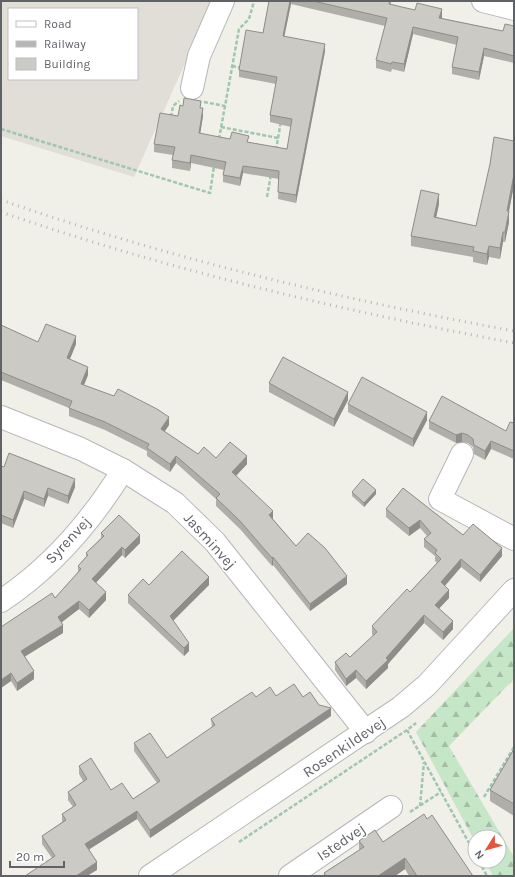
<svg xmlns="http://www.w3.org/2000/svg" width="515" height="877" font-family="Karla,sans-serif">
<defs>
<pattern id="forest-firs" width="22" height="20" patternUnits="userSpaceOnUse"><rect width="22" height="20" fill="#c6e6c8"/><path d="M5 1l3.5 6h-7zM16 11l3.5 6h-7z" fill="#a4bea6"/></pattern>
</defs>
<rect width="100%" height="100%" fill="#f0efe8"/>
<path fill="#e0ded6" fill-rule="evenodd" d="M1,1h212l-79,176 -133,-41zM9,9h128v70h-128z"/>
<polygon fill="url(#forest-firs)" points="514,628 514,679 449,746 514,857 514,876 493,876 485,861 499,861 499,837 475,837 475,842 416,732"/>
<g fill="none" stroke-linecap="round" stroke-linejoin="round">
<g stroke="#b5b7bb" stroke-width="24">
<g id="minor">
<polyline points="483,1 514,9"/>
<polyline points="192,88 199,56 223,1"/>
<polyline points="1,417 81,449 123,470 175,503 215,542 366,732"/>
<polyline points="462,454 440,499 514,539"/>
<path d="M1,601c50,-33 91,-81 122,-131"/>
<polyline points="150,876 401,707 427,685 514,590"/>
<polyline points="290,876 391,807"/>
</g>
</g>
<g stroke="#9fc7ae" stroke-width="2.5" stroke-dasharray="4 2" stroke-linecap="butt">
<polyline points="232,66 242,68"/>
<polyline points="204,102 225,106"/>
<polyline points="171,117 173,106 179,101"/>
<polyline points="221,127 278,138"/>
<polyline points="1,129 210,193 214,166"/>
<polyline points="219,139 239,29 249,19 254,1"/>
<polyline points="276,150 281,121"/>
<polyline points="267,197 271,174"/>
<polyline points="407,730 475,854"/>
<polyline points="484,797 514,747"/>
<polyline points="420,806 424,762"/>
<polyline points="410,812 441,792"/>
<polyline points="239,842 407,730 416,723"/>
<polyline points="479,861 487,876"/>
</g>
<use href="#minor" stroke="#fff" stroke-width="22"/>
<g stroke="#b6b6b7" stroke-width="3" stroke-dasharray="1 5" stroke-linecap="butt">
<path d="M1,200c167,58 339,99 513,131"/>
<path d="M1,212c167,58 339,98 513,131"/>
</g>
</g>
<g fill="#afaea9">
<polygon points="269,1 391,1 391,5 442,17 441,18 503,31 514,26 514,63 484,56 479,80 452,74 452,67 457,45 413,34 404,72 392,69 391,72 376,68 376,60 385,26 291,4 284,36 325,51 296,203 278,199 279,179 243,173 240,186 223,182 223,175 224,170 191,163 190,171 172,168 172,160 173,155 154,152 154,144 178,116 201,108 203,116 200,134 287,149 291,127 270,122 270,115 276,84 239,77 239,70 263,33"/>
<polygon points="514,141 514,185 509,211 509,222 505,242 503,242 500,259 489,257 487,265 473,262 473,257 411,246 411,236 439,204 436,217 476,226"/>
<polygon points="1,325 38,342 76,344 70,359 88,375 84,385 169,425 164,432 198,454 247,464 236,476 273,519 296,546 347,584 310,611 273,565 272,566 240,529 216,506 216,499 176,463 170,472 147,456 147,451 105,430 69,416 69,408 1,380"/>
<polygon points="269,383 348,400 334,427 269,392"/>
<polygon points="348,404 427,420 413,447 348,412"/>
<polygon points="429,421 506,431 514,423 514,459 491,449 485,460 474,454 473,447 468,443 462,442 456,443 429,429"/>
<polygon points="1,466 75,487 68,504 48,496 44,507 24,499 13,528 1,523"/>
<polygon points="403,488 463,535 502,556 480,582 461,567 445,586 449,598 439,608 453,629 443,640 424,623 388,664 388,668 366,689 356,678 346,686 335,670 335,662 350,657 373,636 372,634 372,626 410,592 437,563 435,561 435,556 424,547 424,539 427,536 420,528 409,536 386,517 386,509"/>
<polygon points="352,492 376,494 364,507 352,496"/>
<polygon points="101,533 140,543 125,558 122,555 96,582 106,600 89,618 79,609 62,622 63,633 25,656 34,679 17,691 11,681 1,688 55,598 78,572 78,566 86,557 86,553 101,538"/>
<polygon points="149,585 209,585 173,620 189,651 184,656 128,603 128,595"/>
<polygon points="276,696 303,697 319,705 331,716 150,838 137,819 89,849 97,870 52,858 42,844 42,836 62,822 62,814 73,807 68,800 68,792 83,781 79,774 79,766 111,790 133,799 157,783 134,751 134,743 167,758 212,728 211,719 256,697"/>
<polygon points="514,749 514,816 490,801 490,790"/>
<polygon points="427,819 473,876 409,876 405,869 395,876 324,876 324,873 359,850 359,841 383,842"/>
</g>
<g fill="#8f8d89">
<polygon points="290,1 291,1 291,4 283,43 283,36"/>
<polygon points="442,9 442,17 439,26 439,18"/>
<polygon points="413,27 413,34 404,72 404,64"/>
<polygon points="325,44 325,51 296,203 296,195"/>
<polygon points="484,48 484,56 479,80 479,72"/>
<polygon points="203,108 203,116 199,141 199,133"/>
<polygon points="191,155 191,163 190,171 190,163"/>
<polygon points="243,166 243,173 240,186 240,178"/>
<polygon points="514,174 514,185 507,221 507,211"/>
<polygon points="439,194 439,204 434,227 434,217"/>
<polygon points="509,211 509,222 505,242 505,232"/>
<polygon points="503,232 503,242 500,259 500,248"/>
<polygon points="489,246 489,257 487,265 487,254"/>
<polygon points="76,336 76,344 67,366 67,358"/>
<polygon points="88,367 88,375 81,392 81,384"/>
<polygon points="348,392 348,400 334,427 334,419"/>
<polygon points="427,412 427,420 413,447 413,439"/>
<polygon points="169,417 169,425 161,437 161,429"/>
<polygon points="462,433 462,442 456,443 456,435"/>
<polygon points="491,441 491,449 485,460 485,451"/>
<polygon points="176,456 176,463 170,472 170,464"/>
<polygon points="247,456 247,464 232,480 232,472"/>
<polygon points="75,479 75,487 68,504 68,496"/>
<polygon points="48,488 48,496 44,507 44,499"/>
<polygon points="376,490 376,494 364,507 364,503"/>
<polygon points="24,491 24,499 13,528 13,520"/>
<polygon points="273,511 273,519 269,523 269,515"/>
<polygon points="420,520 420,528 409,536 409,528"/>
<polygon points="140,535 140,543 125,558 125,550"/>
<polygon points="122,547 122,555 92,587 92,579"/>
<polygon points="502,548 502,556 480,582 480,575"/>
<polygon points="273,557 273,565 272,566 272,558"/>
<polygon points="461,559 461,567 441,590 441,582"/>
<polygon points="347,576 347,584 310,611 310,604"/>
<polygon points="209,577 209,585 170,624 170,616"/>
<polygon points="449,590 449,598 435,613 435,605"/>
<polygon points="106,592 106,600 89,618 89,610"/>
<polygon points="79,601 79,609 58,625 58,617"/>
<polygon points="424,615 424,623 388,664 388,668 366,689 366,681"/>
<polygon points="453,621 453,629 443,640 443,632"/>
<polygon points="63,625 63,633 21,659 21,651"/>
<polygon points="189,643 189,651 184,656 184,648"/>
<polygon points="356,670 356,678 346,686 346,679"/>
<polygon points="34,671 34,679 17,691 17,683"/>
<polygon points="11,673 11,681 1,688 1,680"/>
<polygon points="331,708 331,716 150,838 150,830"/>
<polygon points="137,811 137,819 85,852 85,844"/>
<polygon points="405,858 405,869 395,876 378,876"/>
<polygon points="97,862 97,870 87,876 76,876"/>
</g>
<g fill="#cccac4" stroke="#8f8d89">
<polygon points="269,1 290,1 283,36 325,44 296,195 278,192 279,171 243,166 240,178 223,175 226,162 191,155 190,163 172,160 175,147 154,144 160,113 178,116 180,105 183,106 184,98 201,101 200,108 203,108 199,133 230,139 232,132 249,136 247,142 287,149 292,119 270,115 277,77 239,70 246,30 263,33"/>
<polygon points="313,1 390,1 389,4 415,10 417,3 442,9 439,18 503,31 505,24 514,26 514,56 484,48 479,72 452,67 458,37 413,27 404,64 392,62 391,64 376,60 387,18"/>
<polygon points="494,137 514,141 514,174 507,211 509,211 505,232 503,232 500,248 489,246 487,254 473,251 474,247 411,236 421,190 439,194 434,217 476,226 490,164"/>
<polygon points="46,324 76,336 67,358 88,367 81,384 114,396 118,389 157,409 169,417 161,429 198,454 204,447 216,458 230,442 247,456 232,472 273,511 269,515 296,546 308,533 325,548 347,576 310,604 273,557 272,558 240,521 216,498 220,494 176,456 170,464 147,448 149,444 105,422 69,408 72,401 1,372 1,325 38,342"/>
<polygon points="283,357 348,392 334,419 269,383"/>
<polygon points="362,377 427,412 413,439 348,404"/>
<polygon points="442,396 506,431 510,422 514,423 514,451 491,441 485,451 474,445 473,439 468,435 462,433 456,435 429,421"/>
<polygon points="9,453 75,479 68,496 48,488 44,499 24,491 13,520 1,515 1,466 4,467"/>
<polygon points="363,479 376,490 364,503 352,492"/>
<polygon points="403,488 463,535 473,524 502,548 480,575 461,559 441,582 449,590 435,605 453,621 443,632 424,615 386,658 388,660 366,681 356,670 346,679 335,662 346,653 350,657 377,632 372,626 407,589 410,592 441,559 435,553 437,550 424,539 431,533 420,520 409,528 386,509"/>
<polygon points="119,515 140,535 125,550 122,547 92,579 106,592 89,610 79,601 58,617 63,625 21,651 34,671 17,683 11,673 1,680 1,627 52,593 55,598 81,569 78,566 88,555 86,553 104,536 101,533"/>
<polygon points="182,551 209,577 170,616 189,643 184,648 128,595 143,579 149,585"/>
<polygon points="294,684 303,697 310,692 319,705 331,708 150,830 137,811 85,844 97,862 76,876 25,876 55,856 42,836 66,820 62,814 76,805 68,792 87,779 79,766 91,758 111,790 122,783 133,799 160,781 134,743 150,733 167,758 215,725 211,719 252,692 256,697 270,687 276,696"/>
<polygon points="514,749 514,804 490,790"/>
<polygon points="424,814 427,819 432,815 473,876 417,876 405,858 378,876 326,876 324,873 364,847 359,841 375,830 383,842"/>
</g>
<g text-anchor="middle" stroke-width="3" stroke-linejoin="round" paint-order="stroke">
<g font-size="15" fill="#5f6267" stroke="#fff">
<text transform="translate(68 540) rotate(-47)" y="5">Syrenvej</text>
<text transform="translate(210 541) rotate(48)" y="5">Jasminvej</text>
<text transform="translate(344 747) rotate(-34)" y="5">Rosenkildevej</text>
<text transform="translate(341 842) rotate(-34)" y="5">Istedvej</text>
</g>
</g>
<rect width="515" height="877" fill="none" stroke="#5f6267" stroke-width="4"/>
<rect x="8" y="8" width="130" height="72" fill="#ffffff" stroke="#bfc0c2"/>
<rect x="16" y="21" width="20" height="6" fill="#ffffff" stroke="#bfc0c2"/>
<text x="44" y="28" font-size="12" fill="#5f6267">Road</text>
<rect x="16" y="41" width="20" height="6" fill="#b6b6b7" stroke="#bfc0c2"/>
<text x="44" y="48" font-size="12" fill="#5f6267">Railway</text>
<rect x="16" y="58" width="20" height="12" fill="#cccac4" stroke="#bfc0c2"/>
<text x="44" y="68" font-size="12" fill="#5f6267">Building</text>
<g transform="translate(487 849) rotate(233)"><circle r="19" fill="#ffffff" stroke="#bfc0c2"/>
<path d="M0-3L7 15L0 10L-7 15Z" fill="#e3563b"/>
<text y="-6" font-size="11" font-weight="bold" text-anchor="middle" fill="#5f6267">N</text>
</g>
<path d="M10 861v6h54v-6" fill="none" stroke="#5f6267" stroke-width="2"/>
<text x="16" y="861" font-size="12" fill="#5f6267" stroke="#ffffff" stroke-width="3" paint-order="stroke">20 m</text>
</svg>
